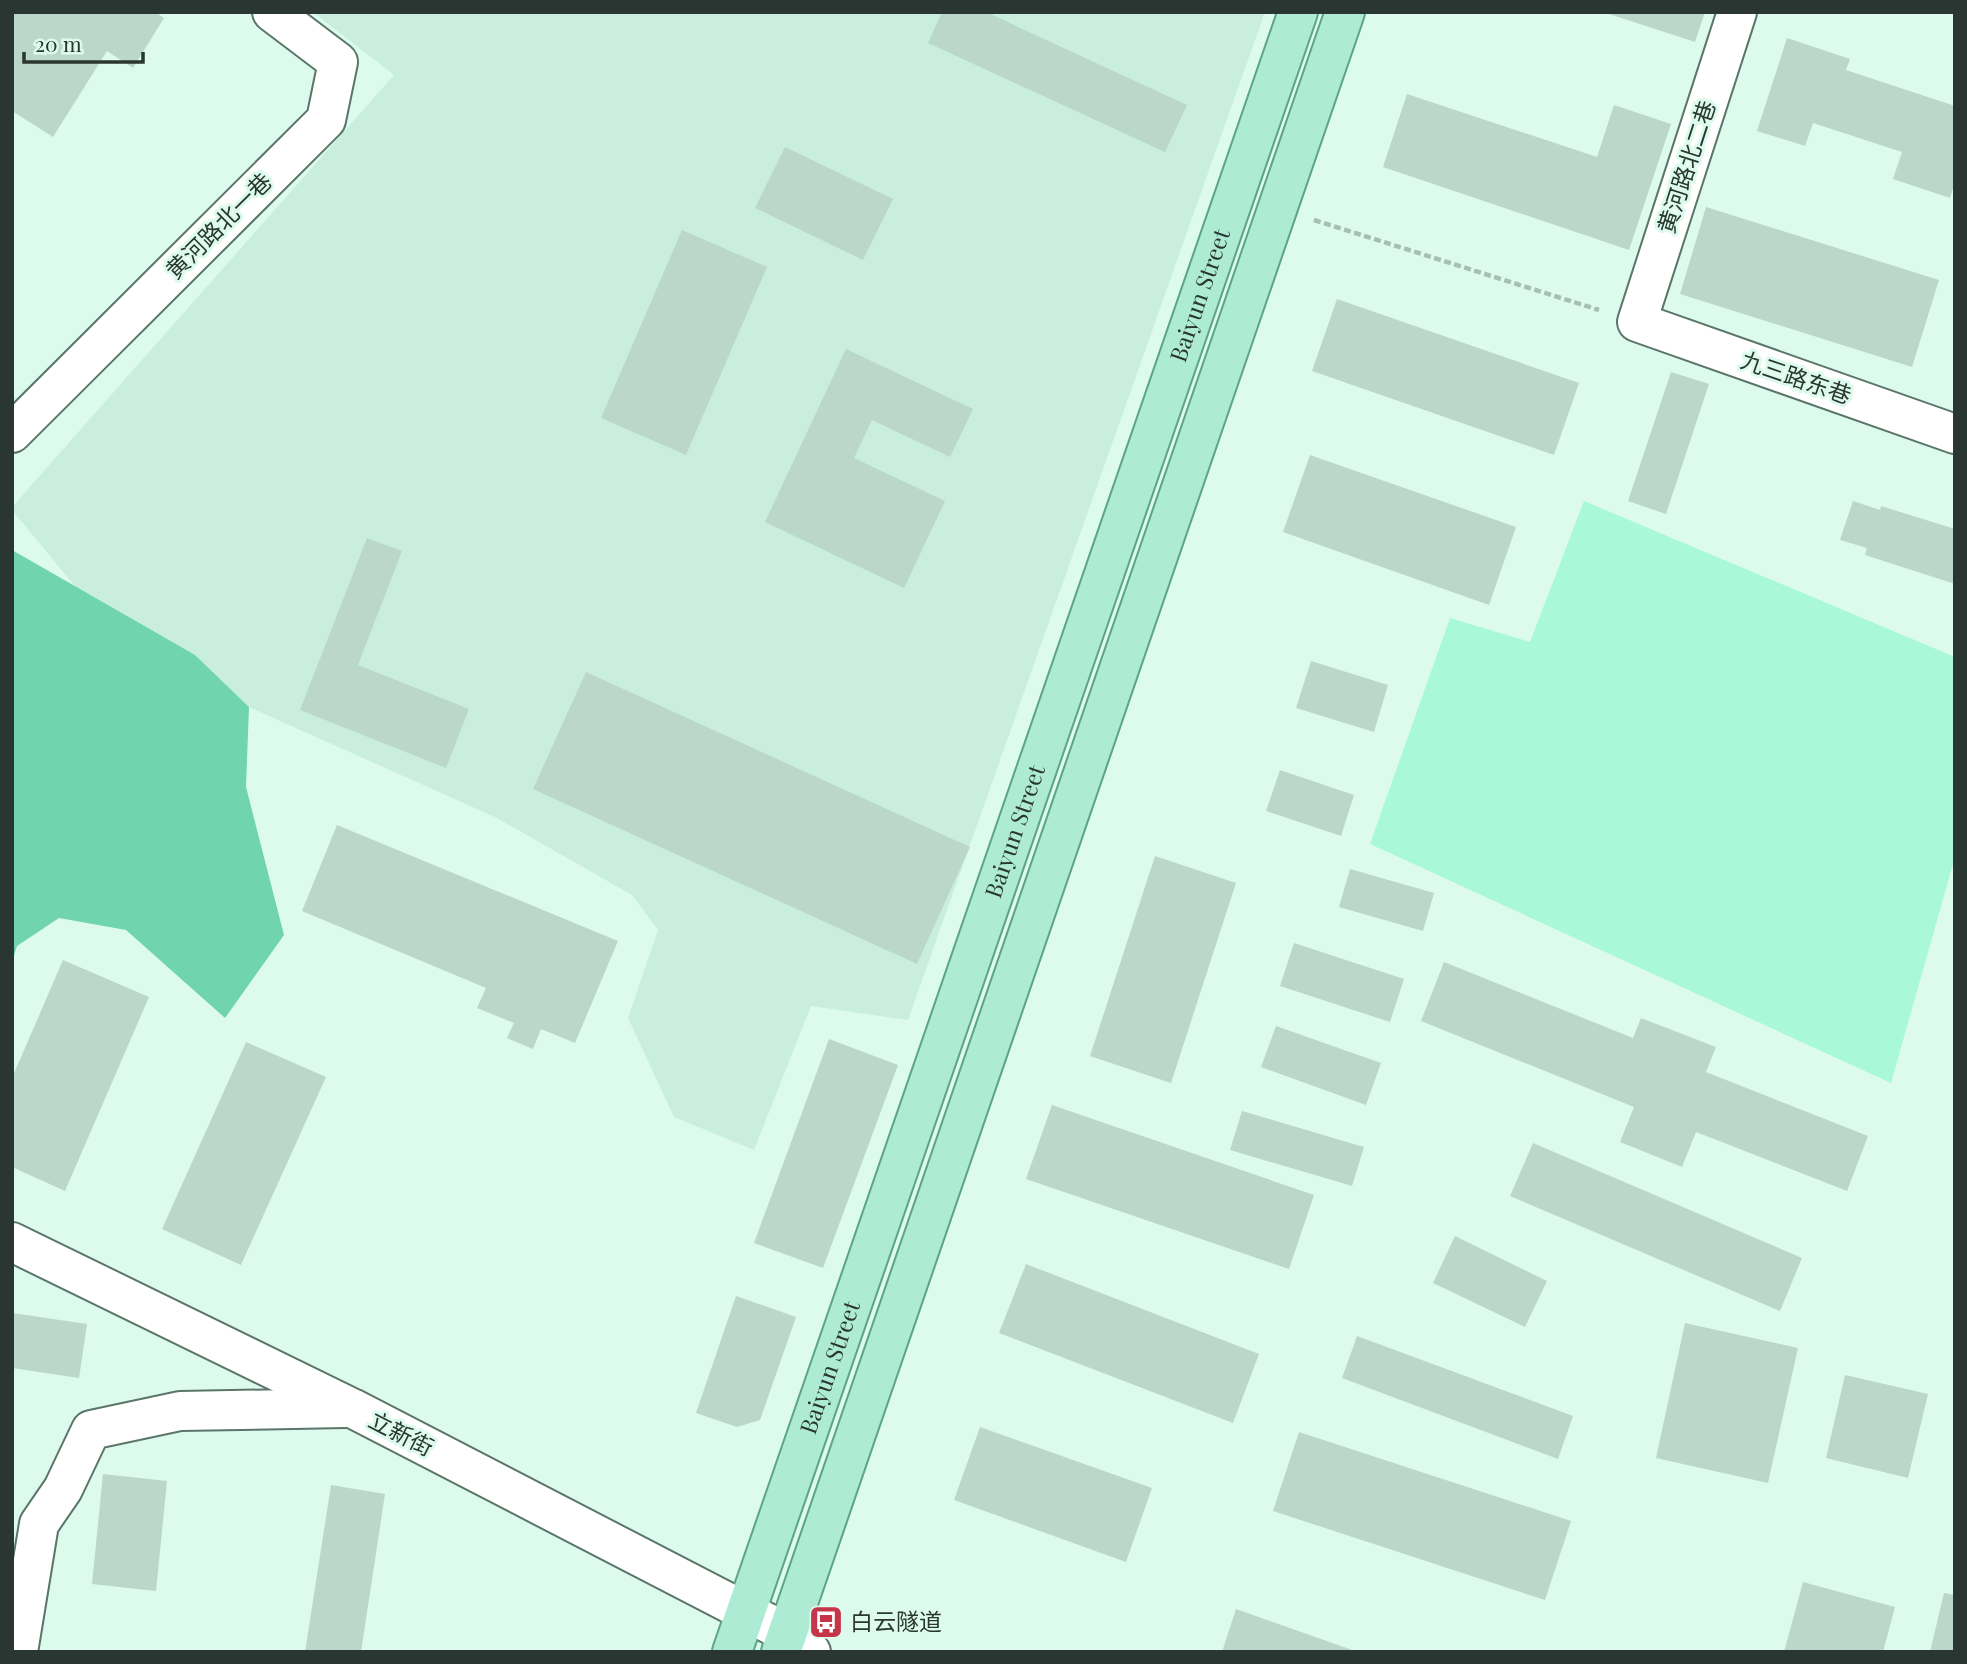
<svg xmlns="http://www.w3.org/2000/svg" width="1967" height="1664" font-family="'Playfair Display','Noto Sans SC',serif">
<rect width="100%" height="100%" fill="#ddfbed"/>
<polygon fill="#c9eede" points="313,12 1265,12 908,1020 811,1006 754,1150 674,1117 628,1018 658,930 632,895 497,818 249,707 195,655 126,648 12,510 12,507 394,75"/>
<polygon fill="#a9f8d8" points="1584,501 1955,657 1955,857 1891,1083 1370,844 1450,618 1530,642"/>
<polygon fill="#71d4b0" points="12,550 195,655 249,707 246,787 284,935 225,1018 126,930 59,918 17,946 12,962"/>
<g fill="#bad7ca">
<polygon points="12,12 155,12 164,18 133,68 107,51 53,137 12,111"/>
<polygon points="942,12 986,12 1187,105 1165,152 928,43"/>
<polygon points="1603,12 1705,12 1695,42"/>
<polygon points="1787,38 1850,59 1846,70 1955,106 1955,182 1950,198 1893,179 1902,152 1813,123 1805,146 1757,131"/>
<polygon points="1407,94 1597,157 1614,105 1671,124 1629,250 1383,167"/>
<polygon points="785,147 893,199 863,260 755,208"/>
<polygon points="1706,207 1939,280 1912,367 1680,294"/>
<polygon points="682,230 767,267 686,455 601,418"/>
<polygon points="1337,299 1579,383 1554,455 1312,371"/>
<polygon points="846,349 973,409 950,457 872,420 854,458 945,501 904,588 765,522"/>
<polygon points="1671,372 1709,384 1666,514 1628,501"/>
<polygon points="1310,455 1516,527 1489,605 1283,532"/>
<polygon points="1853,501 1880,510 1881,506 1955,529 1955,584 1865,555 1867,548 1840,540"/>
<polygon points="367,538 402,551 358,665 469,709 446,768 300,710"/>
<polygon points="1311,661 1388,685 1374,732 1296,708"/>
<polygon points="586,672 970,847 917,964 533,789"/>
<polygon points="1280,770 1354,795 1341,836 1266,811"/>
<polygon points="337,825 618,941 575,1043 541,1029 533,1049 507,1038 514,1023 477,1008 486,988 302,911"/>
<polygon points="1155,856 1236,883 1171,1083 1090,1056"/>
<polygon points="1350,869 1434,893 1423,931 1339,907"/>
<polygon points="1294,943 1404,979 1390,1022 1280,986"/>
<polygon points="63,960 149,997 65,1191 12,1167 12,1078"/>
<polygon points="1444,962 1633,1038 1641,1018 1716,1047 1706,1072 1868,1136 1847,1191 1696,1132 1682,1167 1620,1142 1634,1107 1421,1021"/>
<polygon points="1276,1026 1381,1063 1366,1105 1261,1067"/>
<polygon points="829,1039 898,1065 823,1268 754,1243"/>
<polygon points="246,1042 326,1077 241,1265 162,1229"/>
<polygon points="1052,1105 1314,1195 1289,1269 1026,1179"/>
<polygon points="1242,1111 1364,1147 1352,1186 1230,1150"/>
<polygon points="1533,1143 1802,1258 1780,1311 1510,1196"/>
<polygon points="1455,1236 1547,1281 1525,1327 1433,1283"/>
<polygon points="1026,1264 1259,1354 1233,1423 999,1333"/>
<polygon points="736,1296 796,1317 760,1420 737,1427 696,1413"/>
<polygon points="12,1313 87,1324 79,1378 12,1368"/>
<polygon points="1685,1323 1798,1348 1768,1483 1656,1458"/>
<polygon points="1357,1336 1573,1416 1558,1459 1342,1378"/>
<polygon points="1845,1375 1928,1394 1908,1478 1826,1458"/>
<polygon points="980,1427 1152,1488 1126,1562 954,1500"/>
<polygon points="1299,1432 1571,1521 1545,1600 1273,1511"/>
<polygon points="103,1474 167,1481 156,1591 92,1584"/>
<polygon points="331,1485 385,1494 361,1652 305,1652"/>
<polygon points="1803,1582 1895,1607 1883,1652 1784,1652"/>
<polygon points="1944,1593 1955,1595 1955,1652 1930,1652"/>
<polygon points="1236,1609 1355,1651 1355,1652 1222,1652"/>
</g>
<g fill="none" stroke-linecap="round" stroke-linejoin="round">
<g stroke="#5a756a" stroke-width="42">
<g id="minor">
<polyline points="1737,12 1637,322 1955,434"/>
<polyline points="12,433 326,120 338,62 272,12"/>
<polyline points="12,1242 352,1408 787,1633 811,1652"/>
<polyline points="18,1652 39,1524 63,1489 91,1430 180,1411 346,1408"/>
</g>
</g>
<g stroke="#5ca388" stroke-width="42">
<g id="major">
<path id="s1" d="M732,1652l566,-1640"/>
<polyline points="781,1652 1345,12"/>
</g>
</g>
<polyline stroke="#a6beb3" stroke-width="4.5" stroke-dasharray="7 3.5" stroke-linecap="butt" points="1314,220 1599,310"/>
<use href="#minor" stroke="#fff" stroke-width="38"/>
<use href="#major" stroke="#adebd4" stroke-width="38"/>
</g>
<defs>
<g id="bus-square" transform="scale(1.75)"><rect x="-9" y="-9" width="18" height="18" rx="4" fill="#c5354a" stroke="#ddfbed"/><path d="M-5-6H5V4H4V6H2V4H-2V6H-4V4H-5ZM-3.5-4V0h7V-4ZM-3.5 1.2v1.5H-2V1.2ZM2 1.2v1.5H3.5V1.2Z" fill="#fff"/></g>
</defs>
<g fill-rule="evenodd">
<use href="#bus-square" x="826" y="1622"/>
</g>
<g text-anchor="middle" stroke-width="6" stroke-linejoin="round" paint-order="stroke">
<g font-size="23" fill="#2a3631" stroke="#ddfbed">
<text transform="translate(1687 167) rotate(-72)" y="8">黄河路北二巷</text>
<text transform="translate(219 226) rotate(-45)" y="8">黄河路北一巷</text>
<text dy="8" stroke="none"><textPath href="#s1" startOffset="1435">Baiyun Street</textPath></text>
<text transform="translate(1796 378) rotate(19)" y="8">九三路东巷</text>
<text dy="8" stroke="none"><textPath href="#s1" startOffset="868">Baiyun Street</textPath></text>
<text dy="8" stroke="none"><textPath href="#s1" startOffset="301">Baiyun Street</textPath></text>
<text transform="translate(401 1434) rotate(27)" y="8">立新街</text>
</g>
<g font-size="23" fill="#2a3631" stroke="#ddfbed" text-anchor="start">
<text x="850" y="1630">白云隧道</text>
</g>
</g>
<rect width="1967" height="1664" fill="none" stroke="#2a3631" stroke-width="28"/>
<path d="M24 52v10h119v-10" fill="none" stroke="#2a3631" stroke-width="3.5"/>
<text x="35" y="52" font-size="21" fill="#2a3631" stroke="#ddfbed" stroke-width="5" paint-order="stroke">20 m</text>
</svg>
